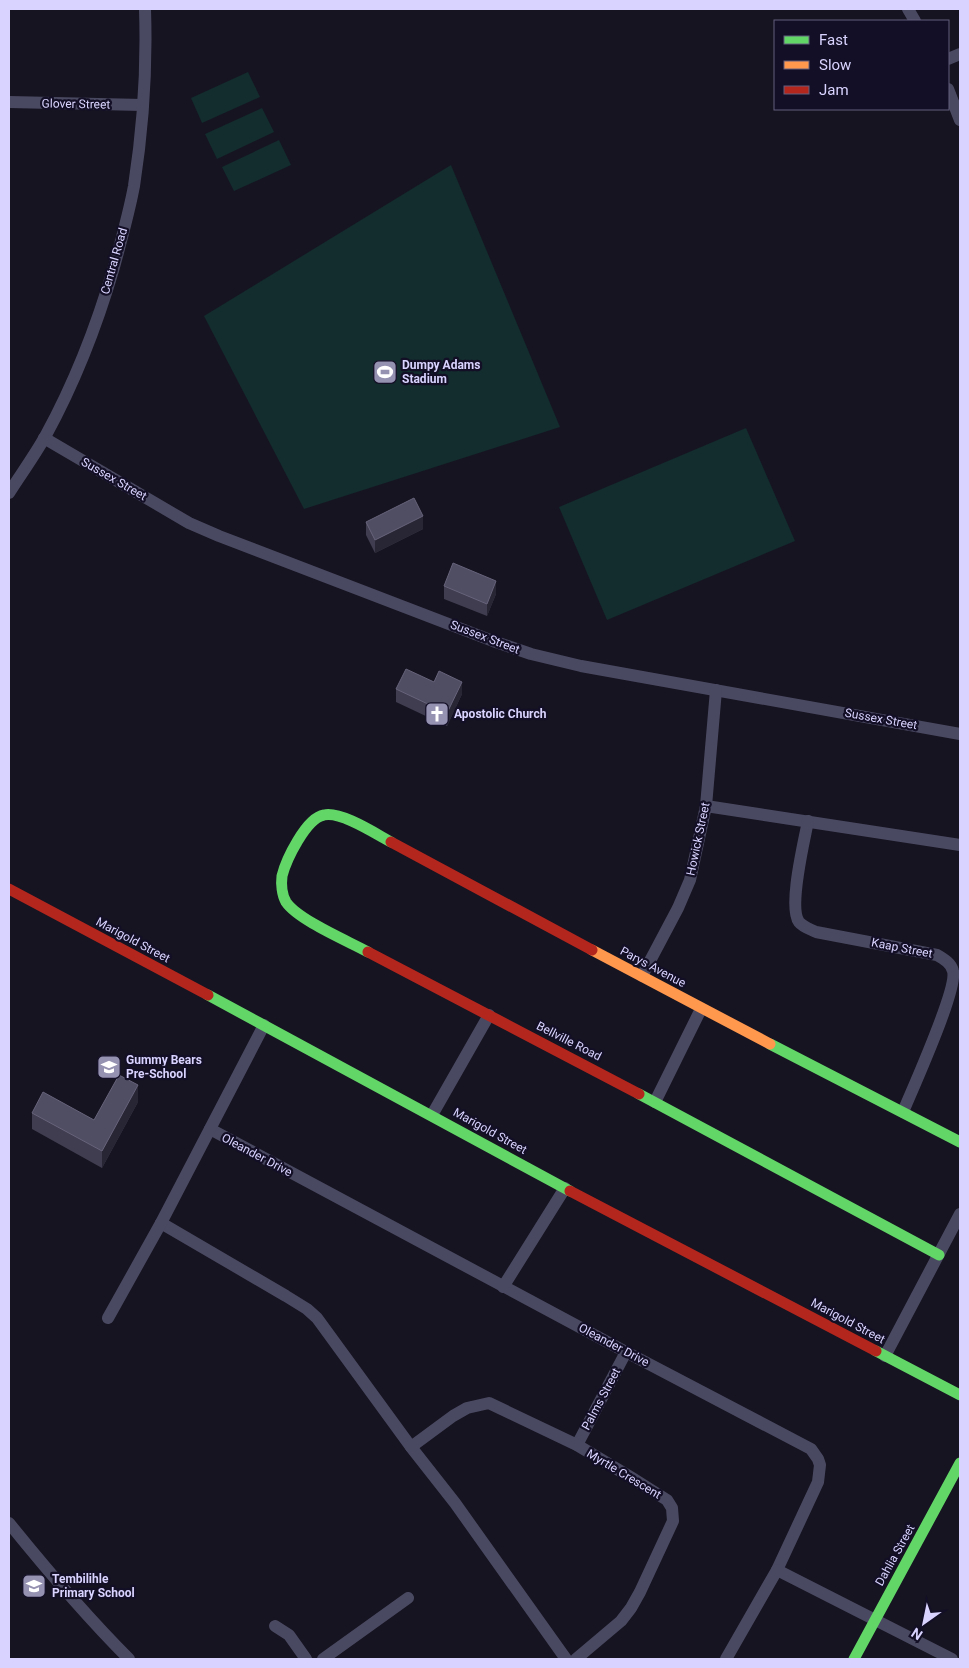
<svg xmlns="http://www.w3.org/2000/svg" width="969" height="1668" font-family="Roboto,sans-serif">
<rect width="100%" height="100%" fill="#161421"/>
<g fill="#132c2d">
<polygon points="248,72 260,97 202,123 191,98"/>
<polygon points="262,108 274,132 217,159 205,134"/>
<polygon points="279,140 291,165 234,191 222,167"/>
<polygon points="451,165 560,427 304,509 204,316"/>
<polygon points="746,428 795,541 607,620 559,507"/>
</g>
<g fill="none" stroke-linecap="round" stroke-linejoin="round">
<g stroke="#4a4962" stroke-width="12">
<polyline points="908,9 915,21"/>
<polyline points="948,59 960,54"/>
<polyline points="948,89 960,120"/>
<polyline points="9,102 143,105"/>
<polyline points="44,438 189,523 219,536 493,641 531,654 581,666 960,734"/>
<path d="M9,493c12,-19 26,-38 37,-58 29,-53 51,-110 68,-168 7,-26 15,-54 20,-81 9,-58 13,-118 11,-177"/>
<polyline points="706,806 960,845"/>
<path d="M808,821c-4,21 -20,86 -9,101 4,5 11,7 17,10l121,23c7,4 14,8 16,16 5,18 -41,119 -50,141"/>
<polyline points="642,976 678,908 690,880 706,806 716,690"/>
<polyline points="655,1102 701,1009"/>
<polyline points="432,1115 489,1015"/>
<polyline points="210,1129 626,1352 811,1449 818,1459 820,1465 818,1482 777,1570 726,1659"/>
<polyline points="161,1223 286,1296 307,1309 317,1318 411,1447 455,1503 566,1659"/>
<polyline points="503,1287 565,1188"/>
<polyline points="108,1318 161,1223 264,1025"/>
<polyline points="885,1356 960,1214"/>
<polyline points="577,1445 626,1352"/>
<polyline points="411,1447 453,1416 467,1408 489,1403 577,1445 632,1478 667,1500 672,1508 673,1521 640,1592 631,1608 621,1621 576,1659"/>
<path d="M9,1523c38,47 77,93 120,136"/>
<polyline points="777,1570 952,1659"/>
<polyline points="275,1626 289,1635 306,1659"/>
<polyline points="323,1659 408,1598"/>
</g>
<g stroke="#63d668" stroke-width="11">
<path d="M368,952c-20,-11 -70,-32 -82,-50 -4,-7 -5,-18 -4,-26 4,-16 24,-58 42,-61 17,-4 52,19 67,27"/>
<polyline points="208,995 570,1191"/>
<polyline points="770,1044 960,1142"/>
<polyline points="639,1094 939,1255"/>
<polyline points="876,1351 960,1395"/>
<polyline points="854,1659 960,1463"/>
</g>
<polyline stroke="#ff974d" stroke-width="11" points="592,950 770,1044"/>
<g stroke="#b3261e" stroke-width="11">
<polyline points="391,842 592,950"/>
<polyline points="9,889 208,995"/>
<polyline points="368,952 639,1094"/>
<polyline points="570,1191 876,1351"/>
</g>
</g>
<g fill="#403d50">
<polygon points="366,522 423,529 375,553 366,535"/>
<polygon points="444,586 496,594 487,616 444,599"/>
<polygon points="396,689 462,694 447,726 396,702"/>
<polygon points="138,1102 102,1168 32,1129 32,1113 94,1120"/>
</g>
<g fill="#282635">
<polygon points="423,516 423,529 375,553 375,540"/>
<polygon points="496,581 496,594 487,616 487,604"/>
<polygon points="462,682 462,694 447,726 447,713"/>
<polygon points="138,1085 138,1102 102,1168 102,1151"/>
</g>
<g fill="#504e63" stroke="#66637b">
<polygon points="414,498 423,516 375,540 366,522"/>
<polygon points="453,563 496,581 487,604 444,586"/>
<polygon points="406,669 434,682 439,671 462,682 447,713 396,689"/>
<polygon points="119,1075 138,1085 102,1151 32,1113 43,1092 94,1120"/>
</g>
<defs>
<g id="stadium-square" transform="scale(1.25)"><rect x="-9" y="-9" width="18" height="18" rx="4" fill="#9591b1" stroke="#130f26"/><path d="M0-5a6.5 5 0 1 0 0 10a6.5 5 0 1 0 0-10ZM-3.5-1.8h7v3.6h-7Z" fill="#fff"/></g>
<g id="church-square" transform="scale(1.25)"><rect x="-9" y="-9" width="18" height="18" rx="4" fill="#9591b1" stroke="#130f26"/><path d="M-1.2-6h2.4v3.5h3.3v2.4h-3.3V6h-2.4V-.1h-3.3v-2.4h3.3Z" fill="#fff"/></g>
<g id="school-square" transform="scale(1.25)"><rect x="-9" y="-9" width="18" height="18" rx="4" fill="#9591b1" stroke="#130f26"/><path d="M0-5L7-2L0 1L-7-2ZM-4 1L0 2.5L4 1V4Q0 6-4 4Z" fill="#fff"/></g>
</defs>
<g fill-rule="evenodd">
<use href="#stadium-square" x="385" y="372"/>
<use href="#church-square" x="437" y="714"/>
<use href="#school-square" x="109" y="1067"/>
<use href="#school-square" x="34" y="1586"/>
</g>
<g text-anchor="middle" stroke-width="4.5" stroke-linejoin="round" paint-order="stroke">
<g font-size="12" fill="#d9d4ff" stroke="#130f26">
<text transform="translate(76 104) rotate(1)" y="4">Glover Street</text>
<text transform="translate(114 261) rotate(-74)" y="4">Central Road</text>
<text transform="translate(114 479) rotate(30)" y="4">Sussex Street</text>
<text transform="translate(485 637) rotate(21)" y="4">Sussex Street</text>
<text transform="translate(881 719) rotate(10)" y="4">Sussex Street</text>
<text transform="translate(698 839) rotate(-78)" y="4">Howick Street</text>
<text transform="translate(133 940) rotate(28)" y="4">Marigold Street</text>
<text transform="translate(902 948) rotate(11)" y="4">Kaap Street</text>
<text transform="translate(653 967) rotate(28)" y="4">Parys Avenue</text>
<text transform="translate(569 1041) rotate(27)" y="4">Bellville Road</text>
<text transform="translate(490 1131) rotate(29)" y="4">Marigold Street</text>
<text transform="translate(257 1155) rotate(28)" y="4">Oleander Drive</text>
<text transform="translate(848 1321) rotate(28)" y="4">Marigold Street</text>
<text transform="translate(614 1345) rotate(28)" y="4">Oleander Drive</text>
<text transform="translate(601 1399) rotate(-62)" y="4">Palms Street</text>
<text transform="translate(624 1474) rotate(31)" y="4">Myrtle Crescent</text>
<text transform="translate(895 1555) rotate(-61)" y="4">Dahlia Street</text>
</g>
<g font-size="12" font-weight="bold" fill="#d9d4ff" stroke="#130f26" text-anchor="start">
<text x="402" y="369">Dumpy Adams<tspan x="402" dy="14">Stadium</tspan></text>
<text x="454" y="718">Apostolic Church</text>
<text x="126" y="1064">Gummy Bears<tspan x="126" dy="14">Pre-School</tspan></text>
<text x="52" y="1583">Tembilihle<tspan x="52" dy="14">Primary School</tspan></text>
</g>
</g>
<rect width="969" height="1668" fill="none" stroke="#d9d4ff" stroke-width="20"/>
<rect x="774" y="20" width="175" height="90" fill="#130f26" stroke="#625e7d"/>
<rect x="784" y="36" width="25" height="8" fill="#63d668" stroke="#625e7d"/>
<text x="819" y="45" font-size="15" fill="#d9d4ff">Fast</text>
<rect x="784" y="61" width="25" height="8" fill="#ff974d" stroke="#625e7d"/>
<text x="819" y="70" font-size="15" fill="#d9d4ff">Slow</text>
<rect x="784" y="86" width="25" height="8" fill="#b3261e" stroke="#625e7d"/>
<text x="819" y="95" font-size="15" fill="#d9d4ff">Jam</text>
<g transform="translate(924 1623) rotate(213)" stroke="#130f26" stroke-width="4" paint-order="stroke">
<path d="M0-4L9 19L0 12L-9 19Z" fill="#d9d4ff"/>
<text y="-8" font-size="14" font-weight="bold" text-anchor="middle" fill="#d9d4ff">N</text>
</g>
</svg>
